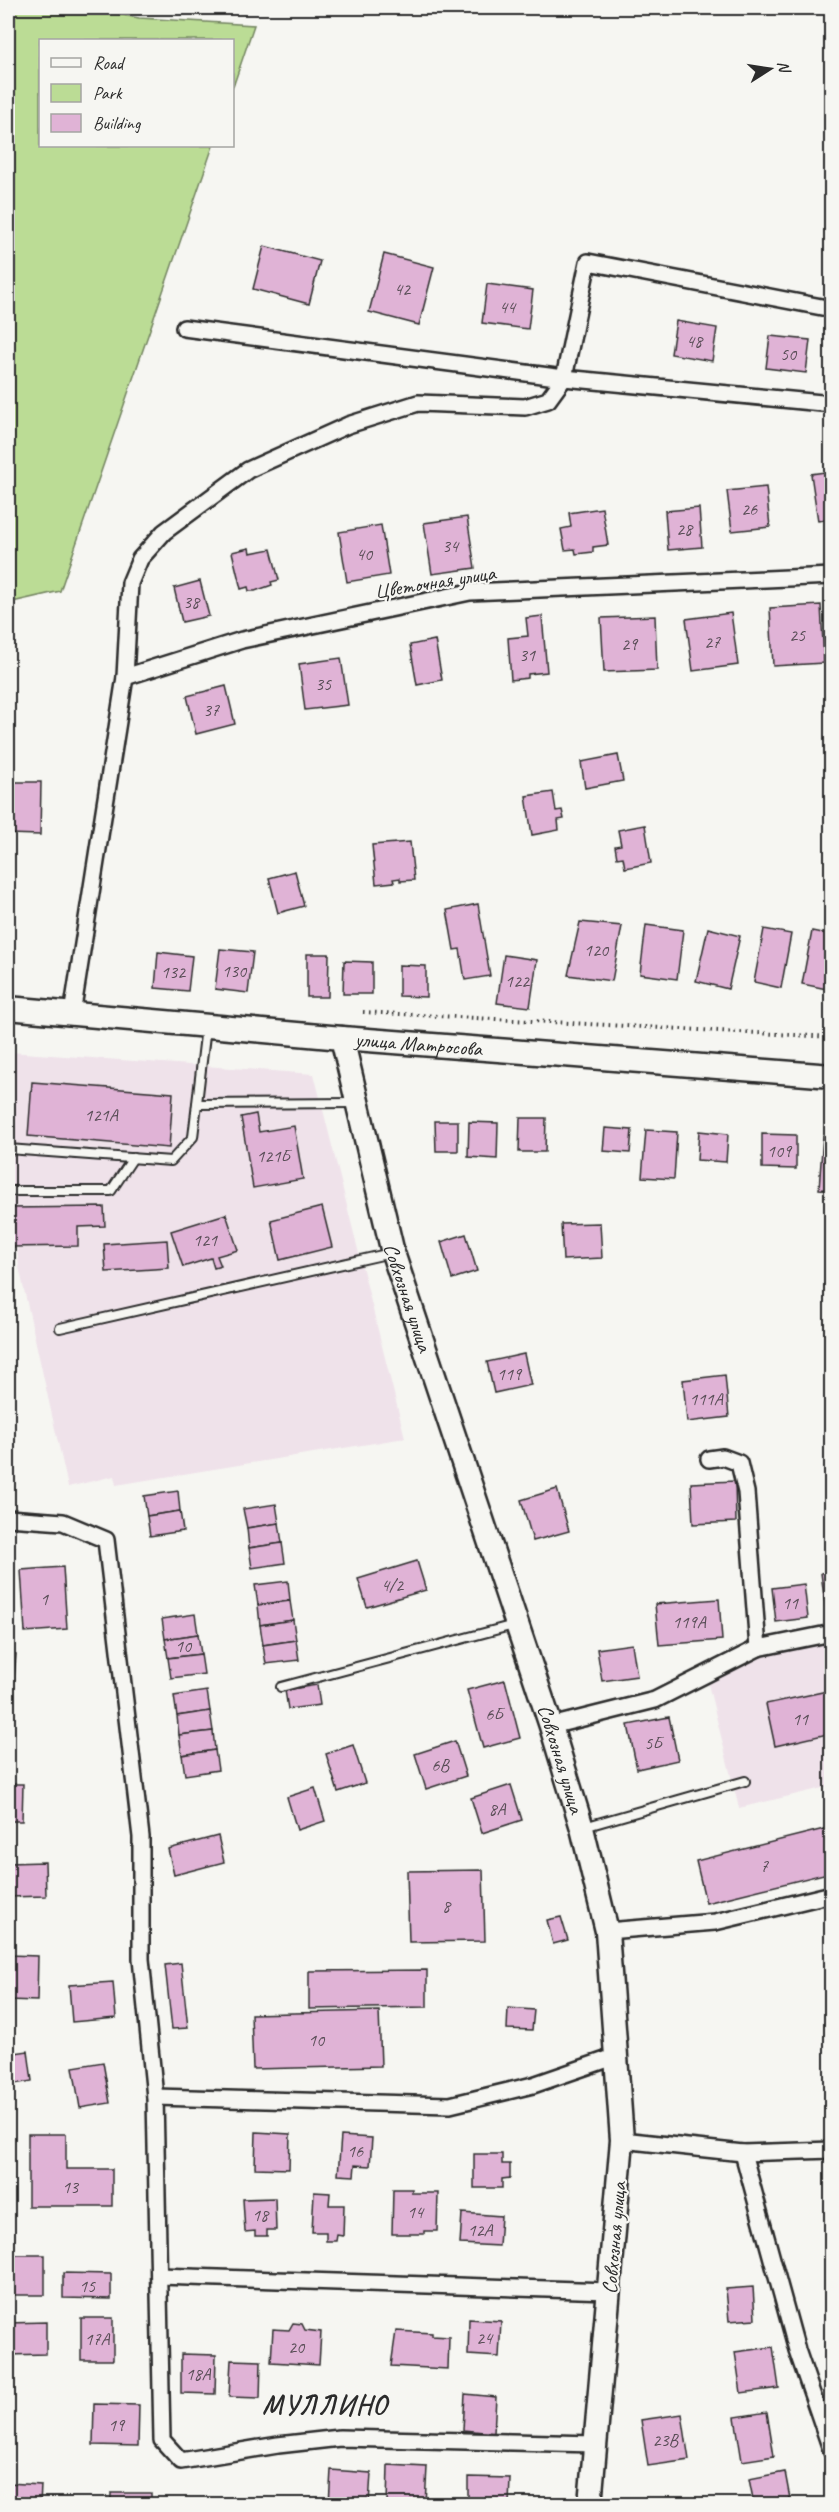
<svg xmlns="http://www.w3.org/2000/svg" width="839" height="2512" font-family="Caveat,sans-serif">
<rect width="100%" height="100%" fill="#f6f6f2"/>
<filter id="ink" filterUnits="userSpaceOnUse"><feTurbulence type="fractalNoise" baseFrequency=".0167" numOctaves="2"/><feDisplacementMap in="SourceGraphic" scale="12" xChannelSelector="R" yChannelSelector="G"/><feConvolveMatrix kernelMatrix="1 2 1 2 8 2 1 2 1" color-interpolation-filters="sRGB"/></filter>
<g filter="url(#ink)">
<g fill="#efe2ea">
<polygon points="9,1052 314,1074 405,1438 116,1485 114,1476 68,1487 19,1267 8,1172"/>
<polygon points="831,1640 831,1786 739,1808 704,1668"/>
</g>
<polygon fill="#bbdc95" stroke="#738460" stroke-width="1.5" points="8,8 84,8 139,18 254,25 233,87 232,40 40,40 40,146 213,146 60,591 8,603"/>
<g fill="#e0b3d6" stroke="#2b2b2b" stroke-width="1.5">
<polygon points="264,246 320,261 309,304 253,289"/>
<polygon points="384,254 434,267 419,325 369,312"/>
<polygon points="487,284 533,290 528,329 482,323"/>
<polygon points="676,321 717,328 712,361 671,354"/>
<polygon points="770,336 810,340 806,373 766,368"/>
<polygon points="832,471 832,519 818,521 811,474"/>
<polygon points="766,487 770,527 732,531 727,491"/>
<polygon points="602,508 608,545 593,547 593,552 576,554 575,549 565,550 561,529 571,527 569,513"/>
<polygon points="699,508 702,547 668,550 665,511"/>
<polygon points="467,517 475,568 432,574 424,523"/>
<polygon points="381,525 389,575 347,582 339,532"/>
<polygon points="249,548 250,553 271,549 279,580 271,582 272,585 255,591 249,591 248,587 241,589 232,552"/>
<polygon points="200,581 209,616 182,622 174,588"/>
<polygon points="821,605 824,663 773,666 770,608"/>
<polygon points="731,613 738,665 693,671 686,619"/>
<polygon points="542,616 547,672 528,674 528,678 511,680 508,638 528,636 526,618"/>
<polygon points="655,616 657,670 604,672 601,618"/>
<polygon points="435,640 442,680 417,685 410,645"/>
<polygon points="341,658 348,705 305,710 299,664"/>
<polygon points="226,686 235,724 196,734 187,696"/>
<polygon points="618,755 623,781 585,788 581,762"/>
<polygon points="8,782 41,782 40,835 8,834"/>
<polygon points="553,792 556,811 562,810 564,819 558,820 559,830 532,835 526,796"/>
<polygon points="645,825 651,863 625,868 623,857 617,858 615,846 621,845 618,830"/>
<polygon points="410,842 414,880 400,881 400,878 393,879 394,882 376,884 372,845"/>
<polygon points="295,871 304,906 278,913 269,878"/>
<polygon points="478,904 490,976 465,980 460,949 454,950 447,910"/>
<polygon points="580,922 622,926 612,981 568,975"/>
<polygon points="646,925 683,930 677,979 640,974"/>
<polygon points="708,928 740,936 728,989 696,981"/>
<polygon points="764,929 791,934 781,988 754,982"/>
<polygon points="812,931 832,935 832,990 802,984"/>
<polygon points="220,949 253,952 248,993 215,989"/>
<polygon points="158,952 192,956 188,991 155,988"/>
<polygon points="307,954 329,954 328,997 307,997"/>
<polygon points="504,955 537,960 530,1007 497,1003"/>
<polygon points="344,961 372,962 372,994 343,994"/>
<polygon points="399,965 426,966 426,997 399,996"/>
<polygon points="32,1082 173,1093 169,1148 28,1136"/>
<polygon points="256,1114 259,1132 294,1126 303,1179 253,1188 241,1117"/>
<polygon points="520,1118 546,1118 545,1152 519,1152"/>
<polygon points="435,1121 458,1121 458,1151 436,1151"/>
<polygon points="469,1122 498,1123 497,1159 468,1157"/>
<polygon points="605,1128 632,1130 630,1153 603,1151"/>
<polygon points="646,1130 677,1132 674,1179 642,1177"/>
<polygon points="699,1131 728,1134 726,1162 697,1160"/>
<polygon points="762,1134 796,1135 796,1169 762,1168"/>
<polygon points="823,1135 832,1136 832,1190 819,1189"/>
<polygon points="104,1207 105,1226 78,1227 78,1246 8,1247 8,1208"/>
<polygon points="322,1207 332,1247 280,1260 271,1220"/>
<polygon points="226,1214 238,1250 217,1256 221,1266 214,1268 211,1258 183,1267 171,1231"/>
<polygon points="600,1223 602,1258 563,1260 561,1224"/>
<polygon points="466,1234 477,1271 452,1279 441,1242"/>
<polygon points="167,1240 169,1268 106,1272 104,1244"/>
<polygon points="524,1354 531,1385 494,1393 487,1362"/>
<polygon points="725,1375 729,1417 687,1422 683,1380"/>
<polygon points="735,1481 736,1522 693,1524 691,1483"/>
<polygon points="557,1489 569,1531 533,1541 521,1500"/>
<polygon points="178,1491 180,1511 147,1516 144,1496"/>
<polygon points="276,1504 279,1523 247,1528 243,1509"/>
<polygon points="180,1511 183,1531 150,1536 147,1516"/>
<polygon points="279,1523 282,1543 249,1548 247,1528"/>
<polygon points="282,1543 285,1563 252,1568 249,1548"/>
<polygon points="417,1561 426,1590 367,1607 358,1579"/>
<polygon points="63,1567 67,1629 25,1632 21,1570"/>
<polygon points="832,1572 832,1612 826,1612 821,1573"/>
<polygon points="288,1581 290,1600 258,1605 255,1585"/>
<polygon points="804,1584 808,1618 776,1622 772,1588"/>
<polygon points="719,1599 722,1640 659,1645 655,1604"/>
<polygon points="290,1601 293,1620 260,1625 258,1605"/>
<polygon points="195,1614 198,1634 165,1639 162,1619"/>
<polygon points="293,1620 296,1640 263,1645 260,1625"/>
<polygon points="198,1634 201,1654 168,1658 165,1639"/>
<polygon points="296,1640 299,1660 266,1664 263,1645"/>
<polygon points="632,1644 637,1676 602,1681 597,1649"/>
<polygon points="8,1653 16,1654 12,1705 8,1705"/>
<polygon points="201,1654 204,1674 171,1678 168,1658"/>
<polygon points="505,1680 520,1738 483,1748 467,1690"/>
<polygon points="317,1685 320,1705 288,1709 285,1690"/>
<polygon points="832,1690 832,1733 775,1746 766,1704"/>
<polygon points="207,1691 210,1711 177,1716 174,1696"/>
<polygon points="210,1711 213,1731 179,1735 177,1716"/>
<polygon points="669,1717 678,1760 637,1769 628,1725"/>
<polygon points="213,1731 215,1750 182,1755 179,1735"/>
<polygon points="455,1741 466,1776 426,1789 415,1754"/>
<polygon points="353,1745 365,1783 338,1792 326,1754"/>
<polygon points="215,1750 218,1770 185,1775 182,1755"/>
<polygon points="8,1784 23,1784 22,1821 8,1821"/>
<polygon points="511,1785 522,1820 482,1833 471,1798"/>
<polygon points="315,1788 325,1821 297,1830 287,1797"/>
<polygon points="832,1827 832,1872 706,1903 696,1861"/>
<polygon points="218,1836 224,1862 174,1875 168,1849"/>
<polygon points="45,1862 46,1896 8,1897 8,1863"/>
<polygon points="483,1870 485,1941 409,1942 407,1871"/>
<polygon points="561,1917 568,1940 553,1944 547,1920"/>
<polygon points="8,1955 38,1956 37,2001 8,2000"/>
<polygon points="181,1963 188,2028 172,2029 165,1965"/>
<polygon points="427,1970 427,2007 309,2009 309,1971"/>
<polygon points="113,1982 116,2018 72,2022 69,1985"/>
<polygon points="508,2008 534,2010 532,2030 507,2029"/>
<polygon points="379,2011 381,2066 253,2069 251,2014"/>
<polygon points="28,2051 32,2081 8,2085 8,2054"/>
<polygon points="103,2062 110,2103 80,2108 73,2067"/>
<polygon points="256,2132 290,2134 289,2169 255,2168"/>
<polygon points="28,2134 66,2134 66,2169 112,2169 112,2206 28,2206"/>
<polygon points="341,2136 372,2138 370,2166 355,2165 354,2176 338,2175"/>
<polygon points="474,2154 502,2154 502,2164 510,2164 510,2178 502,2179 502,2188 474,2188"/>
<polygon points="393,2189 412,2189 412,2193 438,2193 437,2231 424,2231 424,2234 392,2234"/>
<polygon points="314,2192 330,2193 329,2205 344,2205 343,2236 337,2235 336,2241 326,2241 326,2232 312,2232"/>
<polygon points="275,2198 276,2230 267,2230 267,2236 255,2236 255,2231 245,2232 243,2199"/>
<polygon points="462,2213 501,2216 499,2246 460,2244"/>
<rect x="8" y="2255" width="37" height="40"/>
<polygon points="828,2259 832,2259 832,2287"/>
<polygon points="63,2273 111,2274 111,2299 63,2298"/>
<polygon points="753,2287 755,2319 729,2321 726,2289"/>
<rect x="81" y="2318" width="32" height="42"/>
<polygon points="469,2319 501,2321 499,2357 468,2355"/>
<polygon points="46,2322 46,2354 8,2355 8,2323"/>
<polygon points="293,2323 302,2324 305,2330 321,2332 319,2365 271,2362 273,2329 289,2330"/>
<polygon points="396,2331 432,2333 432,2336 449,2337 448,2369 391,2366"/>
<polygon points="773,2347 779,2388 741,2393 735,2352"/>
<polygon points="181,2354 216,2355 215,2394 181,2393"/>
<polygon points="231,2360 261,2361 260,2398 229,2397"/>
<polygon points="465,2394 496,2397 494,2433 463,2430"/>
<polygon points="94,2404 139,2405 138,2446 93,2445"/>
<polygon points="767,2412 774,2456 742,2461 735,2417"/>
<polygon points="682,2414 689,2460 648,2466 641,2420"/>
<polygon points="388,2465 427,2467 425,2504 387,2504"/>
<polygon points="331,2470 371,2473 369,2504 329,2504"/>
<polygon points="785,2472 791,2504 754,2504 749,2479"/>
<polygon points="468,2477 510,2478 509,2504 468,2504"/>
<polygon points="8,2483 41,2485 40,2504 8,2504"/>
<rect x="111" y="2493" width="40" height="11"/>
</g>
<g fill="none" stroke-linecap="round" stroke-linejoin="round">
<g stroke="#2b2b2b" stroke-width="12">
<g id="lane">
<polyline points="197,1104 354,1103"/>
<polyline points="8,1149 171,1161 193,1137 206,1027"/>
<polyline points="8,1191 111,1191 133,1158"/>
<polyline points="60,1328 391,1253"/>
<polyline points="281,1687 514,1625"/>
<polyline points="584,1827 745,1781"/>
</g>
</g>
<g stroke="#2b2b2b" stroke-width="20">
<g id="street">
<polyline points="184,328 564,378 832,404"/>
<polyline points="125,677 242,640 470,592 832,576"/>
<polyline points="72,1014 125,677 130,583 140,559 164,532 248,470 348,425 418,403 525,407 548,400 564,378 588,262 832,309"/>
<polyline points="709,1459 723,1457 739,1463 746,1492 758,1648"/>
<polyline points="8,1518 63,1522 106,1540 141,1837 141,1959 155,2097 450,2105 533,2085 617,2056"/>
<polyline points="551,1726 655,1700 758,1648 832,1633"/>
<polyline points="607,1931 715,1922 832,1894"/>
<polyline points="155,2097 162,2440 181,2461 278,2445 340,2438 595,2444"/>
<polyline points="622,2140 743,2153 832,2150"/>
<polyline points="743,2153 797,2350 832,2452"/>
<polyline points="159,2276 609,2291"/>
</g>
</g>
<g stroke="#2b2b2b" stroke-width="27">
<g id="secondary">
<path id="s1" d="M8,1008l334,30 490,38"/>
<path id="s2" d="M342,1038l51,215 158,473 31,102 25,103 15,209 -32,364"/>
</g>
</g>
<polyline stroke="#2b2b2b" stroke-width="4" stroke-dasharray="1.5 4.5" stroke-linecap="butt" points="363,1012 832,1037"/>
<use href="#lane" stroke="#f6f6f2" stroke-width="8"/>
<use href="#street" stroke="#f6f6f2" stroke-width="15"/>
<use href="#secondary" stroke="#f6f6f2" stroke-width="22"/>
</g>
</g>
<g text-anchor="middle" stroke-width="4.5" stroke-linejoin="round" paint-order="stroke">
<g font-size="18" fill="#584d56">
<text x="402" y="295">42</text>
<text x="507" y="313">44</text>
<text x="694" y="347">48</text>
<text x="788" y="360">50</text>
<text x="749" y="515">26</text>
<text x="684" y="535">28</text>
<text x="450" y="552">34</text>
<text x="364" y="560">40</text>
<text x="191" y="608">38</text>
<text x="797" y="641">25</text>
<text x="712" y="648">27</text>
<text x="629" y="650">29</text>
<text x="527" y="661">31</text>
<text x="323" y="690">35</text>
<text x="211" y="716">37</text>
<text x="596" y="956">120</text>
<text x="234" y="977">130</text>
<text x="173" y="978">132</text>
<text x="517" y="987">122</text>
<text x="101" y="1121">121А</text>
<text x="779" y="1157">109</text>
<text x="273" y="1162">121Б</text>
<text x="205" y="1246">121</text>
<text x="509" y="1380">119</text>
<text x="706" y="1405">111А</text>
<text x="392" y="1591">4/2</text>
<text x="44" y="1605">1</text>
<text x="790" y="1609">11</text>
<text x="689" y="1628">119А</text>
<text x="183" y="1652">10</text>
<text x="494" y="1720">6Б</text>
<text x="800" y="1725">11</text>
<text x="653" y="1749">5Б</text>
<text x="440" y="1771">6В</text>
<text x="497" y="1815">8А</text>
<text x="764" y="1872">7</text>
<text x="446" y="1912">8</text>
<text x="316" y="2046">10</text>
<text x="355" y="2157">16</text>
<text x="70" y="2193">13</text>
<text x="415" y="2218">14</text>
<text x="260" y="2221">18</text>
<text x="480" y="2236">12А</text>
<text x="87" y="2292">15</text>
<text x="484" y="2344">24</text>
<text x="97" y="2345">17А</text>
<text x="296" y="2353">20</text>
<text x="198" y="2380">18А</text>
<text x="116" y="2431">19</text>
<text x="665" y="2446">23В</text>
</g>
<g font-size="21" fill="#2b2b2b" stroke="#f6f6f2">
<text transform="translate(435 582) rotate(-9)" y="7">Цветочная улица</text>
<text dy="7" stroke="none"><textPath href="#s1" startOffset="412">улица Матросова</textPath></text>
<text dy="7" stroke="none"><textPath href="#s2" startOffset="268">Совхозная улица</textPath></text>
<text dy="7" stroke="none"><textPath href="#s2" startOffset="754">Совхозная улица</textPath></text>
<text transform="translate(614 2238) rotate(-85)" y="7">Совхозная улица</text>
</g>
<g font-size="27" font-weight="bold" letter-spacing="1.5" fill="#2b2b2b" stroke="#f6f6f2">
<text x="325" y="2414">МУЛЛИНО</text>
</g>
</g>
<rect width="839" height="2512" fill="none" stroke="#f6f6f2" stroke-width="30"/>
<rect x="15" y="15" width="809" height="2482" fill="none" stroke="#2b2b2b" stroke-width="2" filter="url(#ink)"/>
<rect x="39" y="39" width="195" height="108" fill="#f6f6f2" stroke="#a5a5a2" stroke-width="1.5"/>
<rect x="51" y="58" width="30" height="9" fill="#f6f6f2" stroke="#a5a5a2" stroke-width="1.5"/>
<text x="93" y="69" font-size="18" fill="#2b2b2b">Road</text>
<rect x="51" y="84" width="30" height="18" fill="#bbdc95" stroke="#a5a5a2" stroke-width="1.5"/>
<text x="93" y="99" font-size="18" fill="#2b2b2b">Park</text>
<rect x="51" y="114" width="30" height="18" fill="#e0b3d6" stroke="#a5a5a2" stroke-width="1.5"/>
<text x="93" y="129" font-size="18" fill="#2b2b2b">Building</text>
<g transform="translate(770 69) rotate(78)" stroke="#f6f6f2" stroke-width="4.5" paint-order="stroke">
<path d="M0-4.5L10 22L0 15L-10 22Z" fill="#2b2b2b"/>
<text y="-9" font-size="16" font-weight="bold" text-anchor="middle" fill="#2b2b2b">N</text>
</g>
</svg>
